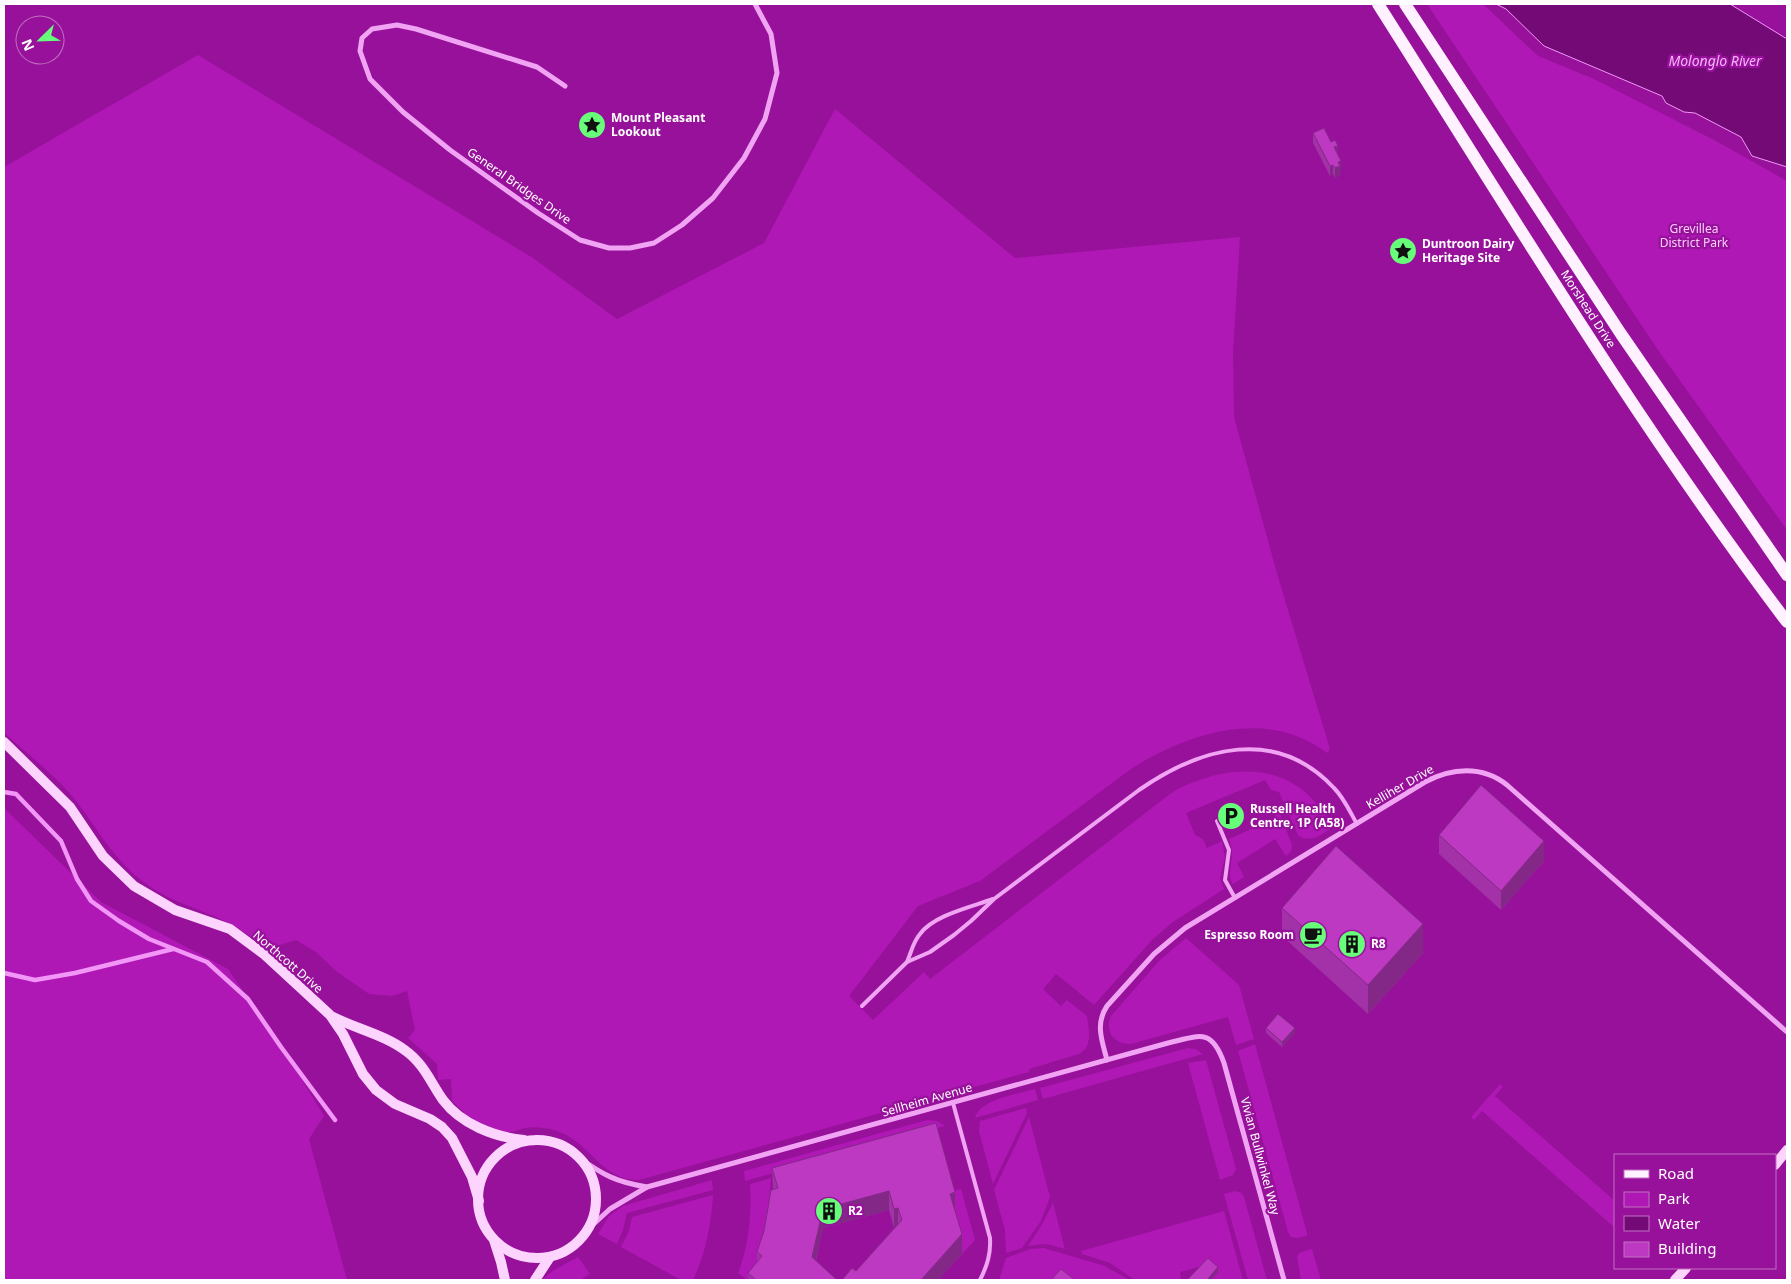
<svg xmlns="http://www.w3.org/2000/svg" width="1791" height="1284" font-family="'Noto Sans',sans-serif">
<rect width="100%" height="100%" fill="#97119a"/>
<g fill="#af18b5">
<polygon points="1427,4 1483,4 1538,56 1594,79 1716,141 1787,181 1787,530 1658,350"/>
<path d="M198,55l335,203 84,61 147,-76 71,-134 180,149 225,-21 -7,115 1,65 44,160 52,172 -3,4c-60,-46 -139,-20 -196,16l-151,112 -62,25 -69,90 24,24 51,-48 6,7 236,-182c14,-11 30,-16 46,-21 52,-13 96,2 120,52 -12,7 -21,16 -34,7l-19,-43 -8,-2 -6,-10 -79,33 9,22 8,4 4,9 15,-7 3,16 -5,21 4,11 -51,33 -20,17 -59,66 -38,-31 -13,15 18,17 6,-6 20,16c2,13 6,31 -8,38l-50,15v3l-390,108c-36,1 -48,-35 -77,-47 -11,-5 -25,-7 -37,-5 -5,1 -11,4 -15,4 -13,1 -35,-12 -47,-18l1,-2 -12,-11 -1,-22 -13,1 -1,-16 -29,-26 7,-8 -8,-39 -15,5 -23,-2 -33,-23 -20,-19 -20,-12 -29,9c-16,-13 -32,-24 -51,-32 -26,-11 -53,-19 -75,-37 -30,-24 -42,-50 -65,-79 -18,-23 -50,-49 -72,-68v-566z"/>
<path d="M1272,806l6,3 14,36 -1,6 -5,5 -11,-17 -38,24 7,14 -11,7c-8,-10 4,-28 -4,-45l47,-21z"/>
<polygon points="4,808 101,902 228,969 295,1068 324,1116 309,1139 347,1280 4,1280"/>
<path d="M1186,938l53,47 15,54 -18,6 -8,-28 -97,27c-17,1 -27,-13 -20,-28l48,-55z"/>
<polygon points="1255,1044 1307,1233 1307,1236 1296,1238 1291,1237 1288,1232 1238,1051"/>
<polygon points="1188,1048 1195,1049 1203,1054 1043,1099 1040,1088"/>
<polygon points="1206,1060 1236,1169 1233,1175 1220,1180 1188,1063"/>
<polygon points="1500,1084 1503,1087 1495,1096 1615,1201 1615,1228 1482,1111 1474,1120 1471,1117"/>
<path d="M1035,1089l3,11 -63,18c5,-19 43,-24 60,-29z"/>
<polygon points="1026,1108 1027,1113 993,1184 979,1131 980,1121"/>
<polygon points="1029,1117 1050,1197 1041,1221 1022,1248 1006,1253 1005,1230 994,1190"/>
<polygon points="927,1120 937,1121 945,1126 745,1181 744,1171"/>
<path d="M771,1178c-2,35 -9,69 -20,102h-4l-9,-7c11,-28 14,-60 12,-89z"/>
<polygon points="712,1180 713,1190 627,1213 623,1230 617,1244 598,1234 609,1216 623,1206"/>
<polygon points="961,1189 975,1240 962,1254 950,1213 949,1192"/>
<polygon points="1235,1191 1241,1193 1244,1197 1267,1280 1248,1280 1224,1194"/>
<path d="M713,1195c-2,31 -7,57 -20,85h-12l-60,-33 8,-16 3,-14z"/>
<polygon points="1053,1203 1065,1249 1046,1244 1028,1246 1041,1226"/>
<polygon points="1224,1211 1243,1280 1211,1280 1218,1272 1206,1265 1180,1272 1181,1279 1135,1280 1110,1263 1082,1254 1081,1251"/>
<polygon points="1044,1248 1105,1266 1129,1280 999,1280 1006,1258 1030,1249"/>
<polygon points="1312,1249 1321,1280 1301,1280 1297,1257 1299,1253"/>
<polygon points="578,1257 590,1274 580,1280 542,1280 554,1270"/>
</g>
<polygon fill="#740a76" stroke="#f296f8" points="1496,4 1730,4 1787,39 1787,167 1752,156 1741,137 1695,113 1684,112 1666,103 1662,96 1544,46 1506,9"/>
<g fill="none" stroke-linecap="round" stroke-linejoin="round">
<g stroke="#f296f8" stroke-width="4.5">
<polyline points="4,792 16,794 61,841 77,879 91,901 119,921 149,939 207,962 248,999 281,1047 335,1120"/>
<polyline points="4,973 35,980 75,973 173,949"/>
</g>
<g stroke="#f1a4f4" stroke-width="4">
<polyline points="1217,821 1229,850 1225,880 1235,898"/>
<path d="M907,962c4,-9 6,-20 13,-28 14,-19 51,-27 73,-35"/>
<path d="M862,1006l45,-44 23,-10 24,-17 17,-14 23,-22 145,-109c62,-43 137,-64 195,-2 10,10 16,24 23,36"/>
<path d="M953,1103l37,135c1,16 -3,28 -10,42"/>
</g>
<g stroke="#f1a4f4" stroke-width="5">
<polyline points="565,86 537,67 416,29 397,25 372,29 362,38 360,51 370,79 403,112 450,150 538,213 580,240 609,248 630,248 654,243 682,225 713,198 744,158 765,119 777,73 771,34 755,4"/>
<path d="M1107,1060c-5,-19 -12,-36 0,-54l47,-52 31,-26 240,-146c26,-14 57,-17 82,3l280,247"/>
<path d="M578,1157c25,18 38,25 69,30"/>
<path d="M586,1231l24,-22 37,-22 521,-144c31,-7 43,-16 56,20l60,217"/>
</g>
<g stroke="#fcd4fd" stroke-width="10">
<polyline points="4,742 70,807 103,856 134,886 175,910 230,929 265,955 330,1015 343,1034 363,1074 376,1090 395,1104 430,1119 442,1127 452,1138 472,1177 479,1201"/>
<path d="M333,1017c24,12 52,18 73,34 18,13 25,32 37,49 18,24 51,37 81,40"/>
<circle cx="537" cy="1199" r="59"/>
<polyline points="1775,1165 1787,1150"/>
<polyline points="494,1240 501,1262 505,1280"/>
<polyline points="535,1280 550,1257"/>
<polyline points="1675,1280 1686,1268"/>
</g>
<g stroke="#fff1ff" stroke-width="12">
<path d="M1378,4c132,208 260,421 409,618"/>
<polyline points="1405,4 1621,334 1787,575"/>
</g>
</g>
<g fill="#a331a7">
<polygon points="1313,133 1331,142 1338,155 1341,171 1340,171 1340,175 1335,178 1333,174 1330,176 1313,143"/>
<polygon points="1439,835 1544,861 1501,910 1439,854"/>
<polygon points="1282,908 1423,953 1368,1014 1282,936"/>
<polygon points="1266,1028 1295,1033 1282,1047 1266,1033"/>
<polygon points="936,1123 955,1209 962,1254 938,1280 842,1280 856,1271 894,1228 889,1210 823,1228 816,1261 837,1280 748,1280 748,1273 757,1262 757,1252 764,1231 773,1190 772,1168"/>
</g>
<g fill="#842888">
<polygon points="1338,146 1338,155 1334,147"/>
<polygon points="1341,161 1341,171 1340,171 1340,175 1335,178 1335,168 1338,162"/>
<polygon points="1333,165 1333,174 1330,176 1330,166"/>
<polygon points="1544,841 1544,861 1501,910 1501,891"/>
<polygon points="1423,924 1423,953 1368,1014 1368,985"/>
<polygon points="1295,1028 1295,1033 1282,1047 1282,1042"/>
<polygon points="889,1191 889,1210 823,1228 812,1277 812,1257 823,1209"/>
<polygon points="955,1192 955,1212 950,1194"/>
<polygon points="898,1208 898,1227 894,1229 894,1209"/>
<polygon points="962,1234 962,1254 938,1280 921,1280"/>
<polygon points="1218,1267 1218,1272 1211,1280 1207,1280"/>
</g>
<g fill="#bd39c2" stroke="#842888">
<polygon points="1324,128 1331,142 1335,140 1338,146 1334,147 1341,161 1338,162 1340,166 1335,168 1333,165 1330,166 1313,133"/>
<polygon points="1481,785 1544,841 1501,891 1439,835"/>
<polygon points="1336,846 1423,924 1368,985 1282,908"/>
<polygon points="1278,1014 1295,1028 1282,1042 1266,1028"/>
<polygon points="936,1123 955,1192 950,1194 962,1234 921,1280 842,1280 852,1268 856,1271 902,1220 898,1208 894,1209 889,1191 823,1209 812,1257 837,1280 756,1280 748,1273 762,1256 757,1252 764,1231 771,1190 778,1188 772,1168"/>
<polygon points="1208,1258 1218,1267 1207,1280 1187,1280"/>
<polygon points="1061,1269 1075,1280 1051,1280"/>
</g>
<defs>
<g id="sight-disc" transform="scale(1.4375)"><circle r="9.5" fill="#67ff7a" stroke="#97119a"/><path d="M0-6L1.8-2.2L6-1.7L2.9 1.2L3.7 5.4L0 3.3L-3.7 5.4L-2.9 1.2L-6-1.7L-1.8-2.2Z" fill="#111"/></g>
<g id="parking-disc" transform="scale(1.4375)"><circle r="9.5" fill="#67ff7a" stroke="#97119a"/><path d="M-3.5-5.5H1a3.5 3.5 0 0 1 0 7H-1V5.5H-3.5ZM-1-3.4V-.6H.8a1.4 1.4 0 0 0 0-2.8Z" fill="#111"/></g>
<g id="cafe-disc" transform="scale(1.4375)"><circle r="9.5" fill="#67ff7a" stroke="#97119a"/><path d="M-5.5-4.5H6V0H3Q3 3.5 0 3.5H-2.5Q-5.5 3.5-5.5 0ZM3-3.2v2h1.7v-2ZM-6 4.5H4V6H-6Z" fill="#111"/></g>
<g id="building-disc" transform="scale(1.4375)"><circle r="9.5" fill="#67ff7a" stroke="#97119a"/><path d="M-4-6H4V6H1V3H-1V6H-4ZM-2.5-4.3h1.7v1.8h-1.7ZM.8-4.3h1.7v1.8H.8ZM-2.5-1h1.7V.8h-1.7ZM.8-1h1.7V.8H.8Z" fill="#111"/></g>
</defs>
<g fill-rule="evenodd">
<use href="#sight-disc" x="592" y="125"/>
<use href="#sight-disc" x="1403" y="251"/>
<use href="#parking-disc" x="1231" y="816"/>
<use href="#cafe-disc" x="1313" y="935"/>
<use href="#building-disc" x="1352" y="944"/>
<use href="#building-disc" x="829" y="1211"/>
</g>
<g text-anchor="middle" stroke-width="4.5" stroke-linejoin="round" paint-order="stroke">
<g font-size="12" font-weight="bold" fill="#fff" stroke="#97119a" text-anchor="start">
<text x="611" y="122">Mount Pleasant<tspan x="611" dy="14">Lookout</tspan></text>
<text x="1422" y="248">Duntroon Dairy<tspan x="1422" dy="14">Heritage Site</tspan></text>
<text x="1250" y="813">Russell Health<tspan x="1250" dy="14">Centre, 1P (A58)</tspan></text>
<text x="1294" y="939" text-anchor="end">Espresso Room</text>
<text x="1371" y="948">R8</text>
<text x="848" y="1215">R2</text>
</g>
<g font-size="12" fill="#fff" stroke="#97119a">
<text transform="translate(519 186) rotate(35)" y="4">General Bridges Drive</text>
<text transform="translate(1588 309) rotate(57)" y="4">Morshead Drive</text>
<text transform="translate(1400 787) rotate(-30)" y="4">Kelliher Drive</text>
<text transform="translate(288 962) rotate(41)" y="4">Northcott Drive</text>
<text transform="translate(927 1100) rotate(-16)" y="4">Sellheim Avenue</text>
<text transform="translate(1260 1156) rotate(75)" y="4">Vivian Bullwinkel Way</text>
</g>
<g font-size="12" fill="#fcccfe" stroke="#97119a">
<text x="1694" y="233">Grevillea<tspan x="1694" dy="14">District Park</tspan></text>
</g>
<g font-size="14" font-style="italic" fill="#f7b5fb" stroke="#97119a">
<text x="1715" y="66">Molonglo River</text>
</g>
</g>
<rect width="1791" height="1284" fill="none" stroke="#ffffff" stroke-width="10"/>
<rect x="1614" y="1154" width="162" height="115" fill="#97119a" stroke="#c170c2"/>
<rect x="1624" y="1170" width="25" height="8" fill="#fff1ff" stroke="#c170c2"/>
<text x="1658" y="1179" font-size="15" fill="#ffffff">Road</text>
<rect x="1624" y="1192" width="25" height="15" fill="#af18b5" stroke="#c170c2"/>
<text x="1658" y="1204" font-size="15" fill="#ffffff">Park</text>
<rect x="1624" y="1216" width="25" height="15" fill="#740a76" stroke="#c170c2"/>
<text x="1658" y="1229" font-size="15" fill="#ffffff">Water</text>
<rect x="1624" y="1242" width="25" height="15" fill="#bd39c2" stroke="#c170c2"/>
<text x="1658" y="1254" font-size="15" fill="#ffffff">Building</text>
<g transform="translate(40 40) rotate(247)"><circle r="24" fill="#97119a" stroke="#c170c2"/>
<path d="M0-4L9 19L0 12L-9 19Z" fill="#67ff7a"/>
<text y="-8" font-size="14" font-weight="bold" text-anchor="middle" fill="#ffffff">N</text>
</g>
</svg>
